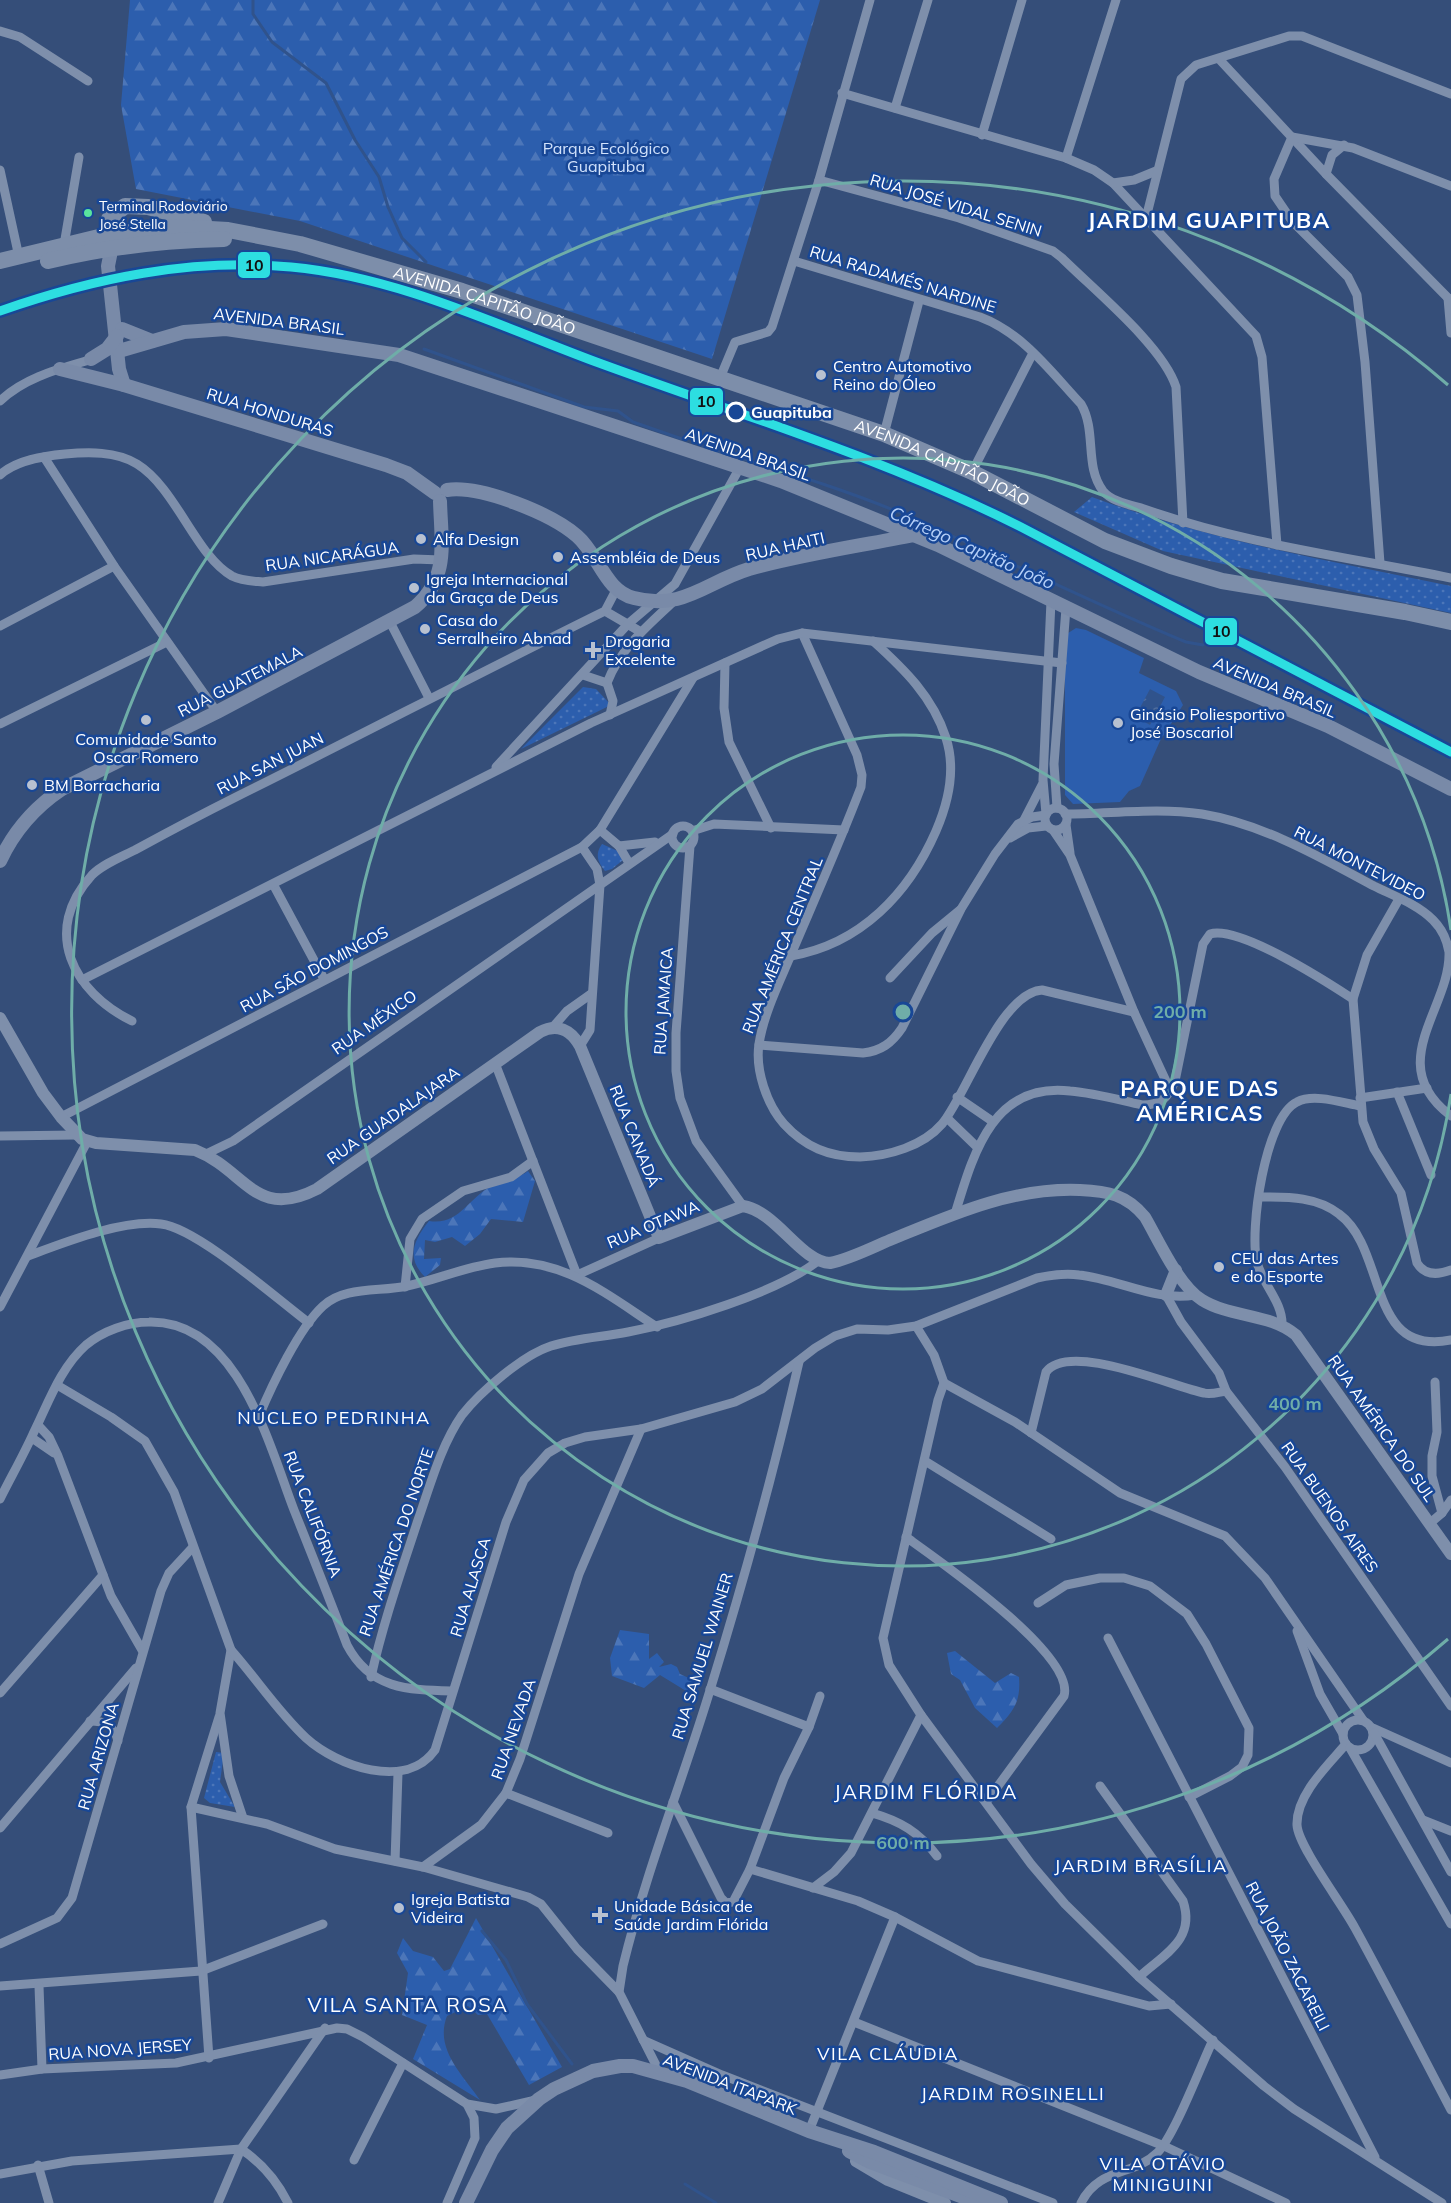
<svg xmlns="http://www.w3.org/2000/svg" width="1451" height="2203" font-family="Mulish,sans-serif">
<defs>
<pattern id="green-dots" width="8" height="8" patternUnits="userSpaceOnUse" patternTransform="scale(1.5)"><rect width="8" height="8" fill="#2c5ead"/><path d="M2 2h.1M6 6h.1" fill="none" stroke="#4c76b9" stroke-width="1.8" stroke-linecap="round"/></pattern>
<pattern id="forest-firs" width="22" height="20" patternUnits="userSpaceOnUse" patternTransform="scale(1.5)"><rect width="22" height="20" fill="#2c5ead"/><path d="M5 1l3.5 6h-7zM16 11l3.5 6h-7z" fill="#4c76b9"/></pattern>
<pattern id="water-ripples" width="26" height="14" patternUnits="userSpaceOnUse" patternTransform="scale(1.5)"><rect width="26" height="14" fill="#30538c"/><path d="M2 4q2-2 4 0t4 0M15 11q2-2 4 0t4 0" fill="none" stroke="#4f6d9d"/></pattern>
</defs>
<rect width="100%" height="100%" fill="#354e79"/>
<g fill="url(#green-dots)">
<path d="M1092,497c116,43 238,64 359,89v27l-288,-62 -89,-39z"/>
<polygon points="583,687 596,689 611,705 521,749"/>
<path d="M602,844l18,8 3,8 -11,9 -7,2c-8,-10 -10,-17 -3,-27z"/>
<polygon points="216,1752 224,1753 220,1782 235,1807 210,1803 204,1798"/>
</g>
<g fill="url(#forest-firs)">
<polygon points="130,0 820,0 712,359 300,221 136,189 121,105"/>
<path d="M528,1171l7,10 -12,41 -32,-3 -11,15 -15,12 -13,-9 -17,5 -10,-2 -1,19 17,-1 -1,7 -15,12c-19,-19 -12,-36 4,-56 30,5 39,-23 64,-36 12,-7 21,-4 35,-14z"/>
<polygon points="620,1630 649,1634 649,1659 657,1653 664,1662 659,1667 671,1664 677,1667 680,1674 693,1680 696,1688 691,1694 660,1675 644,1688 612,1676 610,1658"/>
<path d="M955,1651l40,32 16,-10 8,4c2,24 -5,34 -22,51l-22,-20 -15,-28 -9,-6 -4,-21z"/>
<path d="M476,1918l86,149 -33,18 -42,-71 -9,1 -10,-9 -21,10c-13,33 16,59 33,84l-67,-41 14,-34 -25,-10 6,-42 -11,-20 6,-15 10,13 20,6 11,14 6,-2z"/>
</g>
<polygon fill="#2c5ead" points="1076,628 1086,630 1144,658 1139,673 1176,691 1183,705 1160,741 1140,786 1129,791 1120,802 1073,804 1065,795 1065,635"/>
<polygon fill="url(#water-ripples)" points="1150,689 1165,697 1150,725 1135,717"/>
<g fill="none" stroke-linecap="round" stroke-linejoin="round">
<g stroke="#30538c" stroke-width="3">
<polyline points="253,0 253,14 272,42 326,83 355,140 379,177 388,207 402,238 426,262"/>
<polyline points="424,349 584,407 618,411 633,422 682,439"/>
<path d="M703,447c73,22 147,43 216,74 90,40 177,84 267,121l17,3"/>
<polyline points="1227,631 1451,746"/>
<polyline points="482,1931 506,1960 527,2004 572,2064"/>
<polyline points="685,2184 716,2203"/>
</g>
<g stroke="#7e8fab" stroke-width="9">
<polyline points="0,31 20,37 88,81"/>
<polyline points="1219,59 1326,174 1451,301"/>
<polyline points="842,93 1066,158 1094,170 1113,183 1256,336 1262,357 1277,545"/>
<polyline points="895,108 928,0"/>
<polyline points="982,135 1022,0"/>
<polyline points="1066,158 1116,0"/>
<polyline points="0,170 19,257"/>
<polyline points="1326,174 1332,155 1344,145"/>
<path d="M819,180l140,38 94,33 9,7c32,32 101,88 114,129l7,136"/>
<polyline points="1113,183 1134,180 1156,171"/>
<polyline points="1146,218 1181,79 1196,65 1289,36 1302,36 1451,94"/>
<polyline points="64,245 79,157"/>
<path d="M794,261l186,56c43,16 71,55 101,87 16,27 3,62 22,87 9,11 28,14 41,18 100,35 204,48 307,69"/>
<polyline points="1448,298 1451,333"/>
<polyline points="720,378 735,342 768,332 772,327 819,180 870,0"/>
<path d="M0,401c26,-25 63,-33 96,-43"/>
<polyline points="884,434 919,301"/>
<polyline points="44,457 114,566 217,712"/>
<polyline points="972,472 1033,353"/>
<path d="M0,475c16,-15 44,-19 65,-21 23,-2 51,-3 72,10 39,24 59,92 95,112 10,5 20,5 31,6l151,-23 27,1"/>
<polyline points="1380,563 1365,362 1357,295 1348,277 1292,221 1275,196 1274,179 1292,137 1353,148 1451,186"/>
<polyline points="605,611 641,632"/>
<polyline points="390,622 429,698"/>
<polyline points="0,626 114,566"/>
<path d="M802,633l55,122 5,20 -1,12c-21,55 -45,109 -68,163 -12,29 -29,62 -34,94 -4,26 8,61 25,80 21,23 45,33 76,33 29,-1 63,-11 82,-33 25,-30 58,-131 100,-134l92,22"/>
<polyline points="725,663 724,708 729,742 771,828"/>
<polyline points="583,675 607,683"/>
<path d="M610,715l3,-14 -6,-18c13,-34 40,-57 66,-81"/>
<polyline points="0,724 167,642"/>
<polyline points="496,767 628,624 675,584 739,469"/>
<circle cx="1056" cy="819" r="11"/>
<polyline points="1057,808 1054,764 1066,608"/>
<polyline points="1046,814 1043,780 1051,601"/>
<path d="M1065,814c46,0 92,-7 137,0 61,10 118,43 172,72 20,10 43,18 59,34 8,8 14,20 16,32 2,56 -67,112 2,164"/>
<polyline points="1024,820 1042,785"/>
<polyline points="1066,825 1070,853"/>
<circle cx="683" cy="837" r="11"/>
<polyline points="600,830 619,846 629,863"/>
<polyline points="1053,830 1070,855 1134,1012 1171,1092"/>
<polyline points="692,831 714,824 844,830"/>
<polyline points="1010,838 1028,828 1046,826"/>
<polyline points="619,846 655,842"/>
<polyline points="690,846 676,1033 676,1071 680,1098 696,1141 743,1206"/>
<polyline points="273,884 324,979"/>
<path d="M1399,899l-32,56 -14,44 10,123 11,27 27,44 16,70c8,13 21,12 34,7"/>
<path d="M791,956c70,-12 118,-63 145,-125 13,-30 20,-62 10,-93 -13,-41 -42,-69 -73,-97"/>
<polyline points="890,978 932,933 960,910"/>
<polyline points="82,980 591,723 778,639 802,633 1062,663"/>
<path d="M132,1021c-59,-29 -91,-90 -40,-146 11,-11 29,-18 43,-25 33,-18 67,-36 101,-53 123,-61 245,-125 369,-186l11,-21"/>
<polyline points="553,1027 567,1011 591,994"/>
<path d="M759,1045l104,8c18,-2 29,-10 39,-25l59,-119 34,-55 23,-30 14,-7 14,-2"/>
<polyline points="580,1046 590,1030 600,885 597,869 582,847"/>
<polyline points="495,1063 577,1275 659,1238"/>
<polyline points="1397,1092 1431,1175"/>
<polyline points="957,1097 992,1121"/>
<polyline points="1360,1098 1427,1088"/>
<polyline points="61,1117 582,847 600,830 693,678"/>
<polyline points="947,1118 977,1147"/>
<polyline points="0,1136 76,1135"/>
<polyline points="206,1154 233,1141 673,834"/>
<path d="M1260,1197c27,0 56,-1 79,17 49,36 27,143 112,126"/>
<path d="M955,1214c18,-59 37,-132 115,-123 25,2 49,9 72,14 19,0 26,-7 33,-24l28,-137 7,-10c29,-9 117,48 143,65"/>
<path d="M28,1256c35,-13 95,-37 133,-32 36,4 116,75 148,99"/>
<polyline points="405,1287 410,1239 422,1219 463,1191 511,1177 533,1161"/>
<polyline points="1166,1295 1181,1322 1219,1373 1226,1391 1285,1467 1451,1706"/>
<polyline points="0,1307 87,1142"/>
<path d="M1282,1325c1,-23 -20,-41 -25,-63 -8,-31 8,-145 40,-160 17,-9 46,1 63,4"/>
<polyline points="916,1326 934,1355 944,1383 938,1400 883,1638 889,1665 921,1715 1031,1864 1065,1904 1139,1977 1264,2086 1294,2109 1442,2203"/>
<polyline points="1435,1382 1437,1432 1432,1456 1432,1476 1442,1513"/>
<polyline points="944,1383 1015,1422 1120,1493 1225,1536 1265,1578 1363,1720"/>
<polyline points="57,1385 111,1417 145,1441 174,1492 231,1650 220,1713 229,1776 243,1818"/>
<path d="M259,1416c13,-31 40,-88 64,-110 21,-20 57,-14 84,-20 29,-6 58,-19 88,-23 65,-8 111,31 162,64"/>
<polyline points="38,1425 49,1437 58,1456 111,1596 142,1650"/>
<path d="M1031,1433l15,-61c23,-31 125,14 158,21 7,2 15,-1 22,-2"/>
<polyline points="32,1438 54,1453"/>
<polyline points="925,1461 1051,1539"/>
<path d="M0,1499c11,-22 23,-43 33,-65 15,-30 27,-66 53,-89 17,-14 42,-23 63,-23 89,-2 120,123 145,188 18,45 36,90 53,135 23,44 60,45 105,46"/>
<polyline points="1429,1524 1442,1513 1451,1500"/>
<path d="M906,1537c32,23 170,118 158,159l-77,105"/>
<polyline points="1038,1603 1066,1585 1100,1578 1124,1578 1150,1586 1187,1614 1206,1644 1249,1728 1248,1755 1242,1767 1230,1776 1189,1797"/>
<polyline points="1297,1631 1320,1694 1343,1734"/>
<polyline points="1108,1638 1375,2157"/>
<path d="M231,1650c25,28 47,62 75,88 31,28 100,53 129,12l71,-228 18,-42 24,-27 17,-10 20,-6 56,-8 94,-27 27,-13 53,-41 20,-12 22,-7 31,1 28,-4 121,-48c14,-3 27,-5 42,-3 39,4 77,27 116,20"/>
<path d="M371,1677c12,-54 30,-105 47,-157 12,-34 23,-75 44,-105 18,-23 61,-60 89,-69 25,-8 52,-9 77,-14 53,-10 148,-39 190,-71"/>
<polyline points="0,1693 103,1575"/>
<circle cx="1358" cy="1735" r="15"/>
<path d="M90,1721c15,0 24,4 28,20"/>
<polyline points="809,1727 820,1696"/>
<polyline points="1373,1728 1451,1763"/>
<polyline points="1374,1733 1451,1872"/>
<path d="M1346,1744c-18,21 -50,51 -49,81 1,21 46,80 58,103 33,60 64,121 96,182"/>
<polyline points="1350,1748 1451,1924"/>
<path d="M1100,1786l83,115c13,39 -19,53 -44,76"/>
<polyline points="506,1793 608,1833"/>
<polyline points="673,1802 721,1898 726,1903 733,1902 750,1869 784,1778 809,1727 710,1689"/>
<polyline points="191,1807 267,1824 335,1849 423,1867 528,1897 541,1904 577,1949 619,1992"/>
<path d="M872,1813c28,8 47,19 65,43"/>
<polyline points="1423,1820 1451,1831"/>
<polyline points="0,1828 136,1668"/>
<polyline points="395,1861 398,1773"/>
<polyline points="423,1867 481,1825 506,1793 520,1759 579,1574 641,1429"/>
<polyline points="750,1869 858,1901 895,1917 978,1961 1149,2006 1171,2004"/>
<polyline points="813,1888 834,1872 851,1853 921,1715"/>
<polyline points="0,1944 57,1918 72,1898 161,1591 169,1573 193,1547"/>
<polyline points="0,1986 201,1971 323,1924"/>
<polyline points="39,1986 42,2069"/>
<polyline points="854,2022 1164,2146 1286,2203"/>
<polyline points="643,2040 722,2075 1053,2203"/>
<polyline points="209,2058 191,1807 219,1717"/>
<path d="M660,2073l-41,-81 4,-26c23,-95 60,-186 88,-279 33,-107 63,-216 88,-325"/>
<polyline points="0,2075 42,2069 176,2063 337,2028 347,2029 363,2037 467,2104 496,2109 536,2100"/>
<polyline points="809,2131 895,1917"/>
<polyline points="354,2160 403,2063"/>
<polyline points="38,2165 49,2203"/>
<path d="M0,2174l72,-13 169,-12c21,14 36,32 47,54"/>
<polyline points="218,2203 241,2149 325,2028"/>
<polyline points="447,2203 475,2138 474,2118 467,2104"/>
<path d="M1081,2203c18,-36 53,-27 76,-50 17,-16 44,-88 56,-113"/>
</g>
<g stroke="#7e8fab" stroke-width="12">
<path d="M0,1018l43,75 18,24 21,22 14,4 99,7c51,20 60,71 122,39l223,-157c17,-9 31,-2 40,14l79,192 84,-32c33,5 58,56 87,57 20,-4 41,-15 60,-23 61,-25 123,-53 190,-50 28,1 47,5 65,27 14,24 34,69 57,83 29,18 68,13 94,35l155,219"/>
<polyline points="1166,1295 1176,1270"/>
<polyline points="856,2161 888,2180 945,2203"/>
</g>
<g stroke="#798aa8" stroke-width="14">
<polyline points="110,256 108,266 119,369 124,385"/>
<polyline points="122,329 152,341"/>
<polyline points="119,351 184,332 226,329 399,355 781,481 938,545 1199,672 1328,726 1451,789"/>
<polyline points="91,359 107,349 117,336"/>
<polyline points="60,369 124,385 386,465 407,473 435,493"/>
<path d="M447,490c34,-5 105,24 130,46 22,19 28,55 57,62 49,13 72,-16 115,-29 54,-15 111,-23 165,-34"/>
<path d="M0,861c14,-30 35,-54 62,-72l155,-77 198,-105c35,-30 26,-65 25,-106"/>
<polyline points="849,2151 870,2162 979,2203"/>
<polyline points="466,2203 492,2150 507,2128 539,2099 554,2089 593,2071 620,2066 633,2066 687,2081 809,2131 874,2152 1001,2203"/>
</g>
<g stroke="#7d8eaa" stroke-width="16">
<polyline points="107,235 109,219 125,206 148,207 204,222"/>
<path id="s1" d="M0,261l107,-26 67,-8 54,3 72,14 162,47 422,143 88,38 133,69 66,25 51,15 183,31 46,10"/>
<path d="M48,261c58,-14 115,-21 176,-22"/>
</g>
<g stroke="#184796" stroke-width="14">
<path id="rail-1" d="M0,311c94,-33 191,-53 291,-44 108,10 208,59 308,96 142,52 287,96 422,164l430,225"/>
</g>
<use href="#rail-1" stroke="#2ddee1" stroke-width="9"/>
</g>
<g fill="none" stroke="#6fada8" stroke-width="3">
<circle cx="903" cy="1012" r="277"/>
<path d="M1451 1094A554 554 0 1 1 1451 930"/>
<path d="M1448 1639A831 831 0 1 1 1448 385"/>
</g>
<circle fill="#5ae49d" stroke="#184796" stroke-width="2" cx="88" cy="213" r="5"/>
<g fill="#b8c1d0" stroke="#184796" stroke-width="2">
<circle cx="821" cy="375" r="6"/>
<circle cx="421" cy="539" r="6"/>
<circle cx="558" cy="557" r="6"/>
<circle cx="414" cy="588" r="6"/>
<circle cx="425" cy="629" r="6"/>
<path d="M590 641h6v6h6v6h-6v6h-6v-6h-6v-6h6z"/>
<circle cx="146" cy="720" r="6"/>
<circle cx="1118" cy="723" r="6"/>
<circle cx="32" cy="785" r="6"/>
<circle cx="1219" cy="1267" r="6"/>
<circle cx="399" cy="1908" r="6"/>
<path d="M597 1906h6v6h6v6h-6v6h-6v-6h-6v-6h6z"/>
</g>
<circle fill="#184796" stroke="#fff" stroke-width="3" cx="736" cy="412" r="9"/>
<g text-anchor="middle" stroke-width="5" stroke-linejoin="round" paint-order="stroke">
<g font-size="14" fill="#fff" stroke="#184796" text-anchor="start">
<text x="99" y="211">Terminal Rodoviário<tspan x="99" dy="18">José Stella</tspan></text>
</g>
<g font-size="16" fill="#d1e2fc" stroke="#184796">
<text x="606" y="154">Parque Ecológico<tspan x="606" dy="18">Guapituba</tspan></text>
</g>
<g font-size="16" fill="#fff" stroke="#184796">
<text transform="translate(956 205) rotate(17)" y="6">RUA JOSÉ VIDAL SENIN</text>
<text transform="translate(903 279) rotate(17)" y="6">RUA RADAMÉS NARDINE</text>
<text dy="6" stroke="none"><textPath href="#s1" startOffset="498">AVENIDA CAPITÃO JOÃO</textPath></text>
<text transform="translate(279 321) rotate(7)" y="6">AVENIDA BRASIL</text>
<text transform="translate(270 412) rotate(17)" y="6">RUA HONDURAS</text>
<text transform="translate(748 454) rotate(19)" y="6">AVENIDA BRASIL</text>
<text dy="6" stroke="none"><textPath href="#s1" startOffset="984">AVENIDA CAPITÃO JOÃO</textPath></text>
<text transform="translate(785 546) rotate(-13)" y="6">RUA HAITI</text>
<text transform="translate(332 556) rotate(-8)" y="6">RUA NICARÁGUA</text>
<text transform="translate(240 681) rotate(-27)" y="6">RUA GUATEMALA</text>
<text transform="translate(1275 687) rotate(23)" y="6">AVENIDA BRASIL</text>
<text transform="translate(270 763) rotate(-27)" y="6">RUA SAN JUAN</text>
<text transform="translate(1360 863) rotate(27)" y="6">RUA MONTEVIDEO</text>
<text transform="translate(782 945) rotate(-68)" y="6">RUA AMÉRICA CENTRAL</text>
<text transform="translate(314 969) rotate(-28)" y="6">RUA SÃO DOMINGOS</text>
<text transform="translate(663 1001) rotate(-86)" y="6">RUA JAMAICA</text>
<text transform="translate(374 1022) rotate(-35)" y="6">RUA MÉXICO</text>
<text transform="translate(393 1115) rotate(-35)" y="6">RUA GUADALAJARA</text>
<text transform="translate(635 1136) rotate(68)" y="6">RUA CANADÁ</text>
<text transform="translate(653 1224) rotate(-23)" y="6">RUA OTAWA</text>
<text transform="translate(1382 1428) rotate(55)" y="6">RUA AMÉRICA DO SUL</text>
<text transform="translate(1330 1507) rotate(55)" y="6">RUA BUENOS AIRES</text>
<text transform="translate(313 1514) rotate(69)" y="6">RUA CALIFÓRNIA</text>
<text transform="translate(396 1542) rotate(-71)" y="6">RUA AMÉRICA DO NORTE</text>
<text transform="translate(470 1587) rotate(-73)" y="6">RUA ALASCA</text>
<text transform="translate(702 1656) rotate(-73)" y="6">RUA SAMUEL WAINER</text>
<text transform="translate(513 1729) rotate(-71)" y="6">RUA NEVADA</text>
<text transform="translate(98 1756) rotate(-74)" y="6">RUA ARIZONA</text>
<text transform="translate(1288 1956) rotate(63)" y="6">RUA JOÃO ZACAREILI</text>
<text transform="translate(120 2049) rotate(-4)" y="6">RUA NOVA JERSEY</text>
<text transform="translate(730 2084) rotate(21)" y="6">AVENIDA ITAPARK</text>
</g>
<g font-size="16" fill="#fff" stroke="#184796" text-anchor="start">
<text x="833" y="372">Centro Automotivo<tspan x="833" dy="18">Reino do Óleo</tspan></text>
<text x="433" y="545">Alfa Design</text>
<text x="570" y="563">Assembléia de Deus</text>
<text x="426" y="585">Igreja Internacional<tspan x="426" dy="18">da Graça de Deus</tspan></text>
<text x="437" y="626">Casa do<tspan x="437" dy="18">Serralheiro Abnad</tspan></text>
<text x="605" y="647">Drogaria<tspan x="605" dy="18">Excelente</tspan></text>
<text x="1130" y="720">Ginásio Poliesportivo<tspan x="1130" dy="18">José Boscariol</tspan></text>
<text x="146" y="745" text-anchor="middle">Comunidade Santo<tspan x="146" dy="18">Oscar Romero</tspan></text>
<text x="44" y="791">BM Borracharia</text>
<text x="1231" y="1264">CEU das Artes<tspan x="1231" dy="18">e do Esporte</tspan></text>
<text x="411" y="1905">Igreja Batista<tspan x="411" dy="18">Videira</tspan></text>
<text x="614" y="1912">Unidade Básica de<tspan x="614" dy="18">Saúde Jardim Flórida</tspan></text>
</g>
<g font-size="16" font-weight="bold" fill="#fff" stroke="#184796" text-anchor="start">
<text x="751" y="418">Guapituba</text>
</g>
<g font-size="18" font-style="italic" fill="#b6d0f8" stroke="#184796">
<text transform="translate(972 548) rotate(24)" y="6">Córrego Capitão João</text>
</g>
<g font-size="18" letter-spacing="1.5" fill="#fff" stroke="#184796">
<text x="334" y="1424">NÚCLEO PEDRINHA</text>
<text x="1141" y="1872">JARDIM BRASÍLIA</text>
<text x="888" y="2060">VILA CLÁUDIA</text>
<text x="1013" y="2100">JARDIM ROSINELLI</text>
<text x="1163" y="2170">VILA OTÁVIO<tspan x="1163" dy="21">MINIGUINI</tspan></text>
</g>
<g font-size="20" letter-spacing="1.5" fill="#fff" stroke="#184796">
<text x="926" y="1799">JARDIM FLÓRIDA</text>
<text x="408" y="2012">VILA SANTA ROSA</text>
</g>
<g font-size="22" font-weight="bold" letter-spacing="1.5" fill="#fff" stroke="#184796">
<text x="1209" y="228">JARDIM GUAPITUBA</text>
<text x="1200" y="1096">PARQUE DAS<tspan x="1200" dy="25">AMÉRICAS</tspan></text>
</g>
</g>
<circle cx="903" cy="1012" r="9" fill="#6fada8" stroke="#184796" stroke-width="3"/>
<g font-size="18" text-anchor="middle" font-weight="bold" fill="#6fada8" stroke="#184796" stroke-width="5" stroke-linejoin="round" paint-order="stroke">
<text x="1180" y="1018">200 m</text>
<text x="1295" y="1410">400 m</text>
<text x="903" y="1849">600 m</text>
</g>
<g stroke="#184796" stroke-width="2">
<rect x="237" y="251" width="34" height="28" rx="6" fill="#2ddee1"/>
<rect x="689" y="387" width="35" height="29" rx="6" fill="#2ddee1"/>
<rect x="1204" y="617" width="34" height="29" rx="6" fill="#2ddee1"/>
</g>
<g font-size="16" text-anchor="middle" font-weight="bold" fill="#111">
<text x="254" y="271">10</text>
<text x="706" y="407">10</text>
<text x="1221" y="637">10</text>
</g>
</svg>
